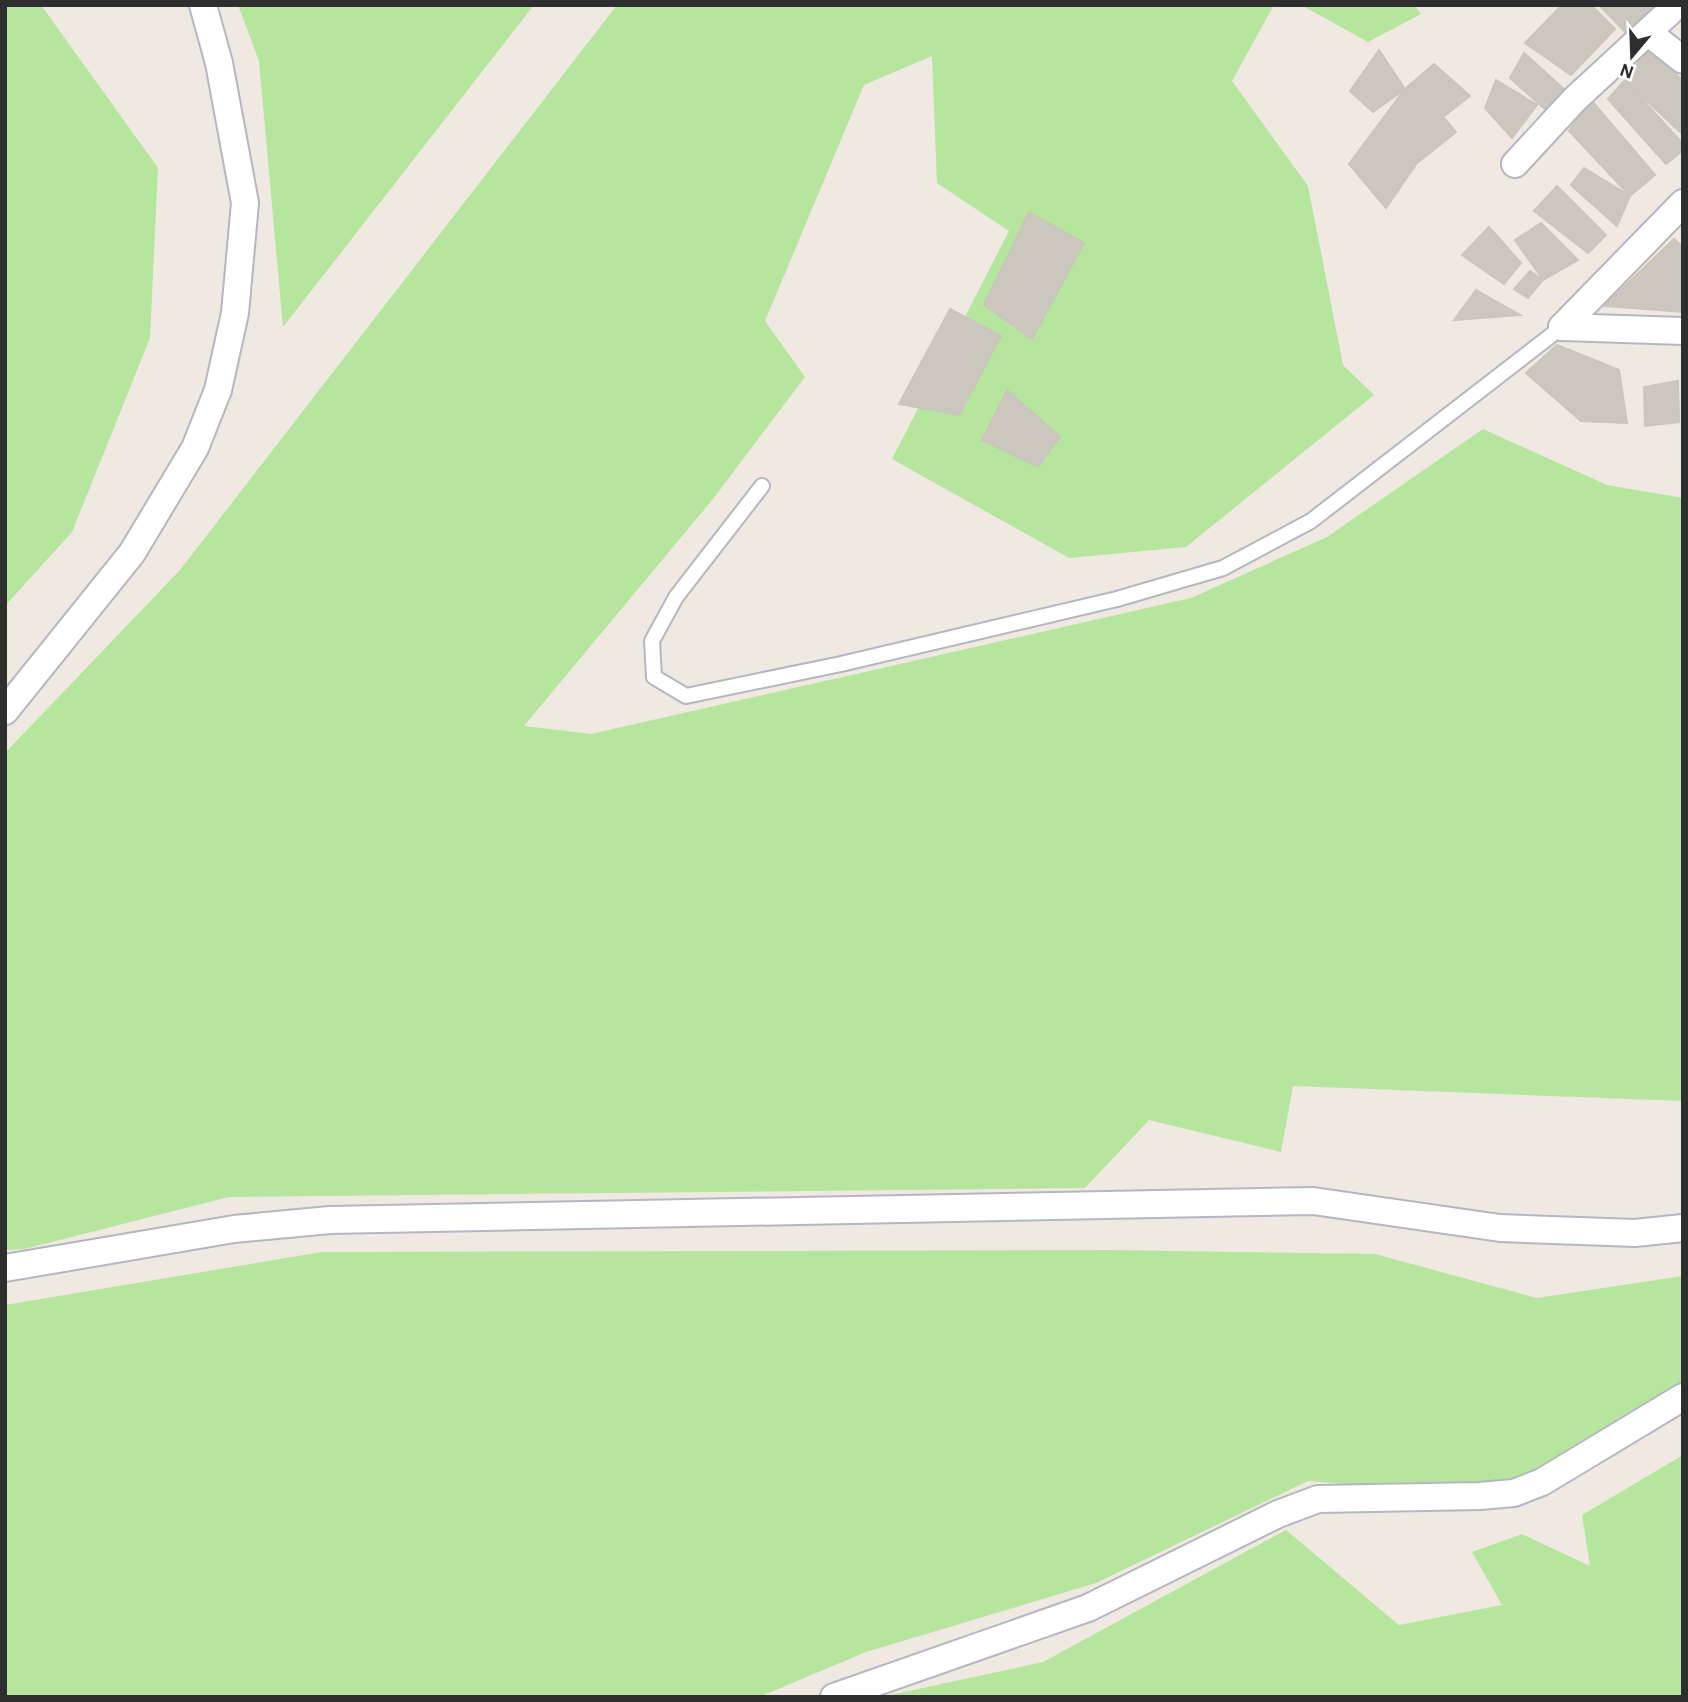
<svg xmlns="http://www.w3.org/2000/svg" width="1688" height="1702" font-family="'Alegreya Sans',sans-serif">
<rect width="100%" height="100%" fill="#efe9e1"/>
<g fill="#b6e59e">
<polygon points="5,5 41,5 158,168 150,338 72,532 5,606"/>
<polygon points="238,5 534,5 283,327 259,61"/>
<polygon points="617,5 1274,5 1232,81 1308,186 1343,365 1374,395 1186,547 1069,558 892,459 1009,231 937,183 932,56 864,85 765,321 805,377 713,499 524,726 591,734 1191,598 1327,537 1483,429 1607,485 1683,498 1683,1101 1293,1086 1281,1152 1149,1120 1085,1188 229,1197 24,1249 5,1250 5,753 180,570"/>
<polygon points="1301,5 1414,5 1421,14 1368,42"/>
<polygon points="1108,1250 1375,1254 1537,1298 1683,1276 1683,1391 1514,1498 1308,1481 1096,1583 866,1652 759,1697 5,1697 5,1305 322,1252"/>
<polygon points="1683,1455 1683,1697 881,1697 1043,1662 1286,1530 1399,1625 1502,1605 1472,1552 1522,1534 1590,1566 1582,1515"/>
</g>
<g fill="#cbc7bf" stroke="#cbc5ba" stroke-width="2">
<polygon points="1562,5 1591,5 1615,29 1571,75 1525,43"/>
<polygon points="1599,5 1662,5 1630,37"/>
<polygon points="1649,49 1683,81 1683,135 1625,80"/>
<polygon points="1379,50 1405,89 1373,112 1350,91"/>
<polygon points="1524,53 1575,99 1556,119 1510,78"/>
<polygon points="1434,64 1470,96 1443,117 1456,132 1417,163 1386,208 1349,164 1405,89"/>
<polygon points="1496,80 1537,105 1512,138 1485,108"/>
<polygon points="1625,80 1683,144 1683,150 1666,164 1608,99"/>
<polygon points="1591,100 1655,175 1630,196 1569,131"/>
<polygon points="1584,168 1630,196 1617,226 1571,185"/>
<polygon points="1557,186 1606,235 1588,253 1534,211"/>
<polygon points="1029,212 1084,243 1032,339 984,305"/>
<polygon points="1541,223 1578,260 1543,280 1515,240"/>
<polygon points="1489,227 1521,263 1504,284 1462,255"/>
<polygon points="1674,239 1683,247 1683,312 1604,306"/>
<polygon points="1530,271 1543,280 1528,298 1514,289"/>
<polygon points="1476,290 1520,315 1454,320"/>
<polygon points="950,309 1001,336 959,415 899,404"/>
<polygon points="1557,345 1619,370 1627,423 1581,421 1526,373"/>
<polygon points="1678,381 1679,422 1645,426 1644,387"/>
<polygon points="1007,390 1060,437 1038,467 982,440"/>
</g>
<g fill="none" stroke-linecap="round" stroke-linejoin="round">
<g stroke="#b4b7c1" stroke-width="18">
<polyline id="lane" points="762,486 676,597 652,641 654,677 686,696 841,664 1117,599 1223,568 1311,521 1562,327"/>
</g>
<g stroke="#b4b7c1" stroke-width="30">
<g id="street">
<polyline points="1650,34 1683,60"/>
<polyline points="1515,164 1575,99 1677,5"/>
<polyline points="1562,327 1683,203"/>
<polyline points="1562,327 1683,331"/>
<polyline points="5,711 132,553 195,448 218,390 235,313 245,203 219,63 203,5"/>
<polyline points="5,1268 234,1229 330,1220 1313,1201 1500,1228 1635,1233 1683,1228"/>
<polyline points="834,1697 1088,1608 1278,1514 1318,1499 1480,1496 1514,1493 1542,1482 1683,1397"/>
</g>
</g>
<use href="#lane" stroke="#fff" stroke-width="14"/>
<use href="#street" stroke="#fff" stroke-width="26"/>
</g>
<rect width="1688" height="1702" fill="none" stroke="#2e2e2e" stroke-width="14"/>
<g transform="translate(1632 56) rotate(199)" stroke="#ffffff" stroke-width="5" paint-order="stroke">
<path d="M0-5L12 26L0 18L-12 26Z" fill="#2e2e2e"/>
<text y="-10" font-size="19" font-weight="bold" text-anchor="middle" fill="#2e2e2e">N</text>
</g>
</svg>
